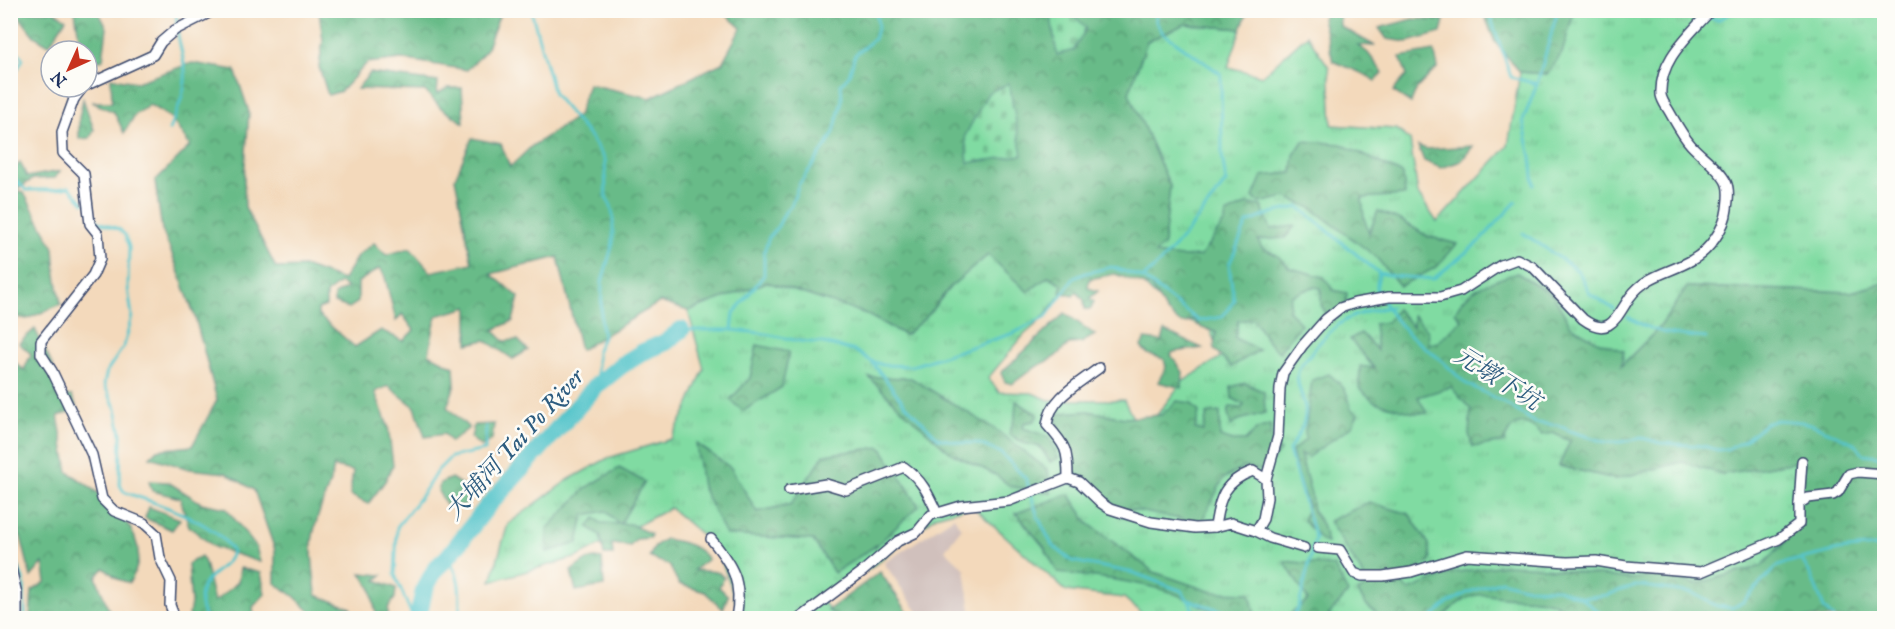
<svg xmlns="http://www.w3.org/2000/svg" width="1895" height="629" font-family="'IM FELL English','Noto Serif TC',serif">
<defs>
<pattern id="grass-tufts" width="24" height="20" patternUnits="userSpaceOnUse" patternTransform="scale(1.5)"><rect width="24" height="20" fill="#80dba2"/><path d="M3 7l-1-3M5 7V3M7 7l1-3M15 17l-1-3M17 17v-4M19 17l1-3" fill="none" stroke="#6ebc8e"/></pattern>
<pattern id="forest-crowns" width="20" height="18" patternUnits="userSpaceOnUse" patternTransform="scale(1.5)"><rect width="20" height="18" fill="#68bb88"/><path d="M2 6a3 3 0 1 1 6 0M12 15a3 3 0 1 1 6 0" fill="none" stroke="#559872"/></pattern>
<pattern id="cemetery-stones" width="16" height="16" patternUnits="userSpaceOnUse" patternTransform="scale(1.5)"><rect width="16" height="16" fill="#80dba2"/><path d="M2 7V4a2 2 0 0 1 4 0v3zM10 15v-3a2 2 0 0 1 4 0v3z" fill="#6ebc8e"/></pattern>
</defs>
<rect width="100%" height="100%" fill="#fdfcf7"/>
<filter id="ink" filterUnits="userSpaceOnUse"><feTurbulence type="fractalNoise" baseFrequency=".0167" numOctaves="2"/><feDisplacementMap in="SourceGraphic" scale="12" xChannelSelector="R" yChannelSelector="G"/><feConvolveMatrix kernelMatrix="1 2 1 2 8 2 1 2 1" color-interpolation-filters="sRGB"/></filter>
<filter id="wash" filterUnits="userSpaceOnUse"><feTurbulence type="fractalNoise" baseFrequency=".008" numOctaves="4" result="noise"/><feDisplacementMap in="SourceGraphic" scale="24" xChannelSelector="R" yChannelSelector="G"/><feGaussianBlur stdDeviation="1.35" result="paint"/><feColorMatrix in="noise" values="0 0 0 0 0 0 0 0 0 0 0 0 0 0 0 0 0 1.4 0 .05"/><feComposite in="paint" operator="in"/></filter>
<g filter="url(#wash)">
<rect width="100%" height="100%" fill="#f3d9bb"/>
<polygon fill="#d0c0bc" points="954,517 961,529 945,550 965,569 972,618 922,618 884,563"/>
<path fill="url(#grass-tufts)" stroke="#4e8580" stroke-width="1.5" fill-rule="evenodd" d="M1574,11h310v272l-33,9 -164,-5 -27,40 -68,68 -33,71 57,13 66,-18 41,13 72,-12 6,63 -85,88 -36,5h-533l-23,-20 -58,-7 -94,-85 -36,10 -67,53 -51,27 19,22h-99l1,-7 -22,-63 -47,-40 -92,49 -87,24 17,-57 60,-44 40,-22 63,-19 16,-30 17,-40 -16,-58 79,-29 97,31 41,22 22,-19 23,-29 38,-32 61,20 121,-89 -42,-93 19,-52 38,-17 56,5 -13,38 34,9 45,-41 22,32 3,58 64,4 14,11 8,54 19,28 71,-76 12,-74 27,2 15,-21zM1126,268l50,48 34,14 11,27 -39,25 -25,33 -22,7 -11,-22h-75l-17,-7 -33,-1 -11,-14 36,-43 16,-14 36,-46z"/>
<g fill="url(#forest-crowns)" stroke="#427573" stroke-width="1.5" fill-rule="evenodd">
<polygon points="15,11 54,11 66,19 49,45 34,36"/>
<polygon points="75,11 98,11 107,28 103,59 87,66 87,51 81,51"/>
<polygon points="319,11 319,10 501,11 486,50 467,70 402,59 367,63 341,91 328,95 319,67 323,40"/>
<path d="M722,11h526l-7,18 -56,-5 -38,17 -18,52 41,93 -6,58 -9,10 26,3 20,-1 24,-35 1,-7 21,-10 14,2 10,23 24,-3 -10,12 -27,2 4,8 15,7 13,13 34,9 9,13 14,3 -2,18 -14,11 -10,-17v-17l-8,-1 -22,9 -2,15 12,13 -22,28 -10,-9 -16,-24 -15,2 -3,17 24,12 -28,17 -17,-18 2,-17 -14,-4 -9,-9 -7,4h-6l-13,-11 -16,-25 -36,-13 -26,5 -1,9 10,3 -8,7 4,4 -3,7h-6l-1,-9 -7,-8 -4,4 -13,-4 2,-8 -13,-8 -21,16 -40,-37 -38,32 -23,29 -22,19 -41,-22 -97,-31 -79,29 -28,-9 -80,48 -22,-93 -67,17 28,23 -6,24 -20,9 11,11 14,-1 10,10 -15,9 -28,-19 -17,4v-37l-32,9 -7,38 25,13 1,18 -8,22 22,21 -18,14 -7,-8 -19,3 -10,-30 -27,-21 -13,6 13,34 5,39 -8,16 -17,23 -18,-9 3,-24 -19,-4c-5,25 -20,50 -22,76 -1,16 3,35 4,52l35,13 -3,10h-31l-23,-22 -19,-13v-33l-21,-60 -28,-17 -37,-4 -39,-12 7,-7 35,-4 25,-46 -22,-83 -21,-58 -12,-29 -7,-49 35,-35 -19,-28 -21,-13 -15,10 -11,18 -10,-21 -22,-10h20l-1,-24 26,4 55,-19 43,7 14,42 -5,66 1,29 31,61 30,-1 37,13 15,-25 16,-12 12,12 24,-7 21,24 41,-9 -17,-85 17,-40 29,6 9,23 22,-21 46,-30 10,-32 62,14 72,-35 19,-35zM380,268l5,9 11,44 6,-7 12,16 -11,11 -22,-11 -26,17 -37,-32v-6l8,-3v-12l14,-11 7,5 -13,7v8l15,5 9,-6v-20z"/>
<path d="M1329,11h10l1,15 35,20 -17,-1 10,8 15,20 -7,8c-13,-9 -29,-13 -43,-20l-11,-43z"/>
<polygon points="1483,11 1574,11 1562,53 1547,74 1520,72 1495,42"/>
<polygon points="1413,19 1444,20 1441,33 1408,42 1387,39 1379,28"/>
<polygon points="1434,51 1438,67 1417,88 1411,103 1393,91 1407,75 1400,57"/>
<polygon points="370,73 438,82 437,94 448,88 462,88 464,123 441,108 425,91 357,89"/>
<polygon points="83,99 94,130 90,138 79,139 79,118"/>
<polygon points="1303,141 1341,144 1403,174 1405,195 1362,198 1364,218 1369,233 1378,211 1401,220 1427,236 1457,244 1437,267 1400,286 1375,256 1311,208 1286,197 1259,203 1253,197 1262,176 1292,173 1294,155"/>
<polygon points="1418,146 1427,149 1473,146 1461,161 1441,168 1424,161"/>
<polygon points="20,162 27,177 60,171 55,178 33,179 19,188 11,182 11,166 15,169"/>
<polygon points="11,188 24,193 54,248 56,275 61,304 27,319 11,316"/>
<path d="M1517,273l36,22 18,31 26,15 27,10 -3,15 39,-39 27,-40 164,5 33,-9v335h-204h3l-39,-6v6h-76c-6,-23 -44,-19 -63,-21 -8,0 -20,-4 -28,-2 -14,2 -26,14 -35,23h-60l-16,-13 -8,-13 9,-6 -5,-13 -33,-52 40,-19 40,12 20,30 2,16 -29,20 -1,4 8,6 43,-17 52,-8 26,1 99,13 33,-3 33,8 67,-18 39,-41 -6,-63 -72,12 -41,-12 -66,17 -57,-13 11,-25 -17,-8 -11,2c-16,-17 -29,-16 -38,7l-31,5 -4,-13 2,-24 -20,-23 -33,10 9,16h-13l-39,-11 -16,-14 1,-22 14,2 -24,-29 11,-6 16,17 -3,-26 13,-2 10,-13 16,18v-12l15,16 1,13 9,-2 24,-22 -7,-8c13,-25 37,-31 62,-39z"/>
<polygon points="1065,313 1095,335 1081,343 1069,344 1055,357 1034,368 1012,384 1005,382 1001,373"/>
<path d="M35,329l18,38 4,28 15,1 6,14 -20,6 10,56c35,22 93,65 61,111l-11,-4 -14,-11 -8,9 16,41h-82l2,-27 14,-9 -3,-19 -12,14 -10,-40 -10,-16 -1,-163 14,12 7,-16 -12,-11z"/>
<polygon points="1165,331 1202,348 1173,352 1171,355 1183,372 1182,388 1158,382 1166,367 1164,359 1148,354 1141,347 1145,339 1162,341"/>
<polygon points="757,345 789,352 782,387 743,411 730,400 750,378"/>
<path d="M1329,374c13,11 20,17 21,34l8,6 -6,12 -44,31 -8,-3 11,40 2,18 9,12 5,19 -5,-2 -19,-21 5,-15 -10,-25 -6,-29 14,-12 -1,-6 7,-53z"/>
<polygon points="869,377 911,378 995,429 1048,470 1051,493 1010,486 996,475 951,453 896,404"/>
<polygon points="1245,383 1264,392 1265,413 1239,420 1231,426 1228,413 1230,407 1242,408 1244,405 1232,398 1231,387"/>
<polygon points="1016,401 1038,415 1034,421 1024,423 1023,428 1050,437 1058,458 1050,462 1040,447 1023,443 1009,434 1015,417"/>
<polygon points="1177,401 1191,403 1199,412 1195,429 1203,431 1207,414 1220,412 1220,437 1233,441 1245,441 1257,429 1270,425 1271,437 1280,451 1264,471 1244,467 1223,479 1201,523 1117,507 1099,495 1076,478 1071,470 1063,453 1056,417 1062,413 1088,411 1125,418 1161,415"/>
<polygon points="494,424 492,440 481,446 471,438 474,425"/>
<polygon points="696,443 731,468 757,512 791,504 824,455 881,447 919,506 877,545 834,573 813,540 726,535 702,487"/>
<polygon points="619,468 645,482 620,524 630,524 651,534 650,538 637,539 630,546 612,544 613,555 604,555 600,535 588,527 595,518 601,523 619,524 606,511 584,515 578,543 547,552 547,529 586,488"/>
<polygon points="451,478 465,487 466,505 446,505 438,491 440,483"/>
<polygon points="149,481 168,482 201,503 226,508 256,547 260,562 214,547 189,526 180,498 152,491"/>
<path d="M1069,494l20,30 65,48 58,20 38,1 5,22c-32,12 -60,-17 -91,-25 -34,-9 -70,-14 -106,-17l-14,-26 -28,-34z"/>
<polygon points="149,507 180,519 172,530 145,518"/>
<path d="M665,539c18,4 30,4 43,20l-14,11 24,2 6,6 -5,9 9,9 -5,13 -18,-17 -26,-8 -10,-19 -20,-8 6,-11z"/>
<polygon points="201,556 205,563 214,602 238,582 240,568 261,573 265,594 253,607 254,618 192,618 189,615 191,603 188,564"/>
<polygon points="594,558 602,559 604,586 576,591 571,571 585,561"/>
<polygon points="1284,561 1334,566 1348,593 1328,616 1339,618 1285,618 1308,600"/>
<polygon points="880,572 912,618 902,614 896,618 837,618 828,610"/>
<polygon points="361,573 382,575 376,580 396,588 395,598 388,608 388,617 376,614 371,589"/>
</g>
<g fill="url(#cemetery-stones)" stroke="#4e8580" stroke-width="1.5">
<polygon points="1050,11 1070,11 1086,28 1074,50 1057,55"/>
<polygon points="1009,83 1022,155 968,163 965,136 988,93"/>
</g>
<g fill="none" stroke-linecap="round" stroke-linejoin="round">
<g stroke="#57c5cb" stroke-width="3">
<polyline points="531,10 554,94 591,138 605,160 606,197 611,206 613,216 613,243 602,282 601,325 603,337 597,350 597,385"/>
<polyline points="1488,10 1511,77 1537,84"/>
<polyline points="1693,10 1696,14 1702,16"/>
<polyline points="1708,17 1718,20 1737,10"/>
<polyline points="10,42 23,59 18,68 10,78"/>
<polyline points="10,111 13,117 10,156"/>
<path d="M169,130c7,-17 18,-39 16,-59 -2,-20 -11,-40 -8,-61"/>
<polyline points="10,175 26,190 52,190 69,187 84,203"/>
<polyline points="1534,185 1531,157 1523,121 1537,84 1558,10"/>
<path d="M92,213l6,9 21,7 6,6 4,12 -1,41 4,28 -8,30 -17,25 -3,13 12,25 5,25 -1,51 4,7c31,11 92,29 108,59 -2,10 -6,12 -13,18 -20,16 -23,27 -14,49"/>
<polyline points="1523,233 1573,267 1579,272 1590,294 1614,309"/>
<polyline points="1379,273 1376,289 1391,314 1408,334 1441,360 1465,383 1503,402 1536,423 1558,425 1570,431 1605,442 1621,442 1642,438 1661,443 1703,446 1718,450 1727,449 1744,441 1766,423 1777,420 1802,422 1811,424 1852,442 1864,454 1884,457"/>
<path d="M1143,278c33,-28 56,-62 83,-96l-4,-27 -1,-81 -58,-41 -7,-11v-12"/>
<path d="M1628,317c26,17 48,18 78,21"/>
<polyline points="681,330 732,330 761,333 799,341 823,343 855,351 871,361 904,403 938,438 962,443 977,443 1001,453 1026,479 1038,517 1052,545 1072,561 1134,573 1182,591 1188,600 1246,618"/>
<polyline points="732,330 734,313 764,275 764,252 769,237 778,226 785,212 791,206 799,184 827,145 834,132 842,100 841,84 849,75 855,55 874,39 878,25 876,10"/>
<polyline points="871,361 883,365 912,366 1014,333 1046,317 1074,278 1086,273 1112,267 1143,278 1199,321 1222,317 1234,301 1229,265 1247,223 1272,213 1299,207 1379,273 1393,276 1433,279 1479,242 1516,202"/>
<polyline points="10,543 24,582 25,618"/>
<path d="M447,558c16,18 12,38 13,60"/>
<polyline points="1802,560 1811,575 1824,608 1833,618"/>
<polyline points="1582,598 1602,615 1611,618"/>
<polyline points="1189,601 1196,618"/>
<polyline points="413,618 395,575 397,527 424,492 437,471 451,457 485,450 486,426"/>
<path d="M1293,618l6,-12 16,-68 -26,-88c9,-15 20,-29 15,-47 -3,-11 -8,-20 -6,-31 1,-7 9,-13 13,-19 25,-32 40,-40 80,-46"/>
<polyline points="1431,618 1448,603 1469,592 1501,581 1528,588 1558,589 1582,598 1607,595 1633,586 1643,586 1692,593 1717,606 1732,608 1743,602 1775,568 1788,562 1839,550 1876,546 1884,550"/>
</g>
<polyline stroke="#57c5cb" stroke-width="18" points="418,618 424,590 436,568 447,558 487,507 597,385 622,365 643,352 666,342 681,330"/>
</g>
</g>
<g filter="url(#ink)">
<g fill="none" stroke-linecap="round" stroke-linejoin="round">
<g stroke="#3b486c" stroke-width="12">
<g id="minor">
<polyline points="87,85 153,55 161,42 175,30 215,10"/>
<polyline points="71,87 74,99"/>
<polyline points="83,87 74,99 62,132 63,153 84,174 90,224 98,234 100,259 93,275 41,341 41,354 52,371 92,455 102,499 114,511 144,523 156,534 160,558 171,581 170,605 175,618"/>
<path d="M1068,478c0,-28 -2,-32 -21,-53 3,-27 31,-41 52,-57"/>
<path d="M789,490l37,-6 20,6 58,-23c18,13 24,26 33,46"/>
<polyline points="1799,504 1802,461"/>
<path d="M1215,527c4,-29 9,-46 38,-56l13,8"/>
<polyline points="1256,531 1270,538 1304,548"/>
<path d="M711,539c22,27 32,43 25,79"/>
<polyline points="1318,548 1340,550 1354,573 1362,576 1383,576 1411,572 1467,555 1567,562 1596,561 1626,566 1701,572 1779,539 1799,524 1799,504 1808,498 1833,495 1838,492 1849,474 1858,472 1884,474"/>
<polyline points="10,564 17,594 17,618"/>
<path d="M800,618l62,-46 36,-31 19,-9 14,-17 30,-9 48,-5 59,-23 11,4 22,21 9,6 41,13 44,6 20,-1 16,-4 25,8 7,-12 4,-21 -1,-19 12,-43 2,-48 3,-15 20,-28 23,-26 14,-11 15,-5 34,-6h51l21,-6 40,-26 16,-6 16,8 50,52c27,20 34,-3 47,-22 17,-23 40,-24 62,-37 17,-9 33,-32 35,-51 1,-9 3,-19 -1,-27 -7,-14 -24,-25 -35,-37 -9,-10 -15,-22 -22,-34 -3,-5 -7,-10 -8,-16 -2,-36 29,-60 50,-85"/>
</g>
</g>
<use href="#minor" stroke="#fff" stroke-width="9"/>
</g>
</g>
<g text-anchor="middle" stroke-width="5" stroke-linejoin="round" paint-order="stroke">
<g font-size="24" font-style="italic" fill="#2d5c7f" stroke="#fdfcf7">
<text transform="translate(1498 378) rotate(32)" y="8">元墩下坑</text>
<text transform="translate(514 444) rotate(-48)" y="8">大埔河 Tai Po River</text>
</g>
</g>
<rect width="1895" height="629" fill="none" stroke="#fdfcf7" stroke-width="36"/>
<g transform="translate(69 69) rotate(225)"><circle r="28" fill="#fdfcf7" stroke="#a3aaba" stroke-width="1.5"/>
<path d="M0-4.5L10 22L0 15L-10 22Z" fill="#c8321e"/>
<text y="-9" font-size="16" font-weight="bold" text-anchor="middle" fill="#1b2f5e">N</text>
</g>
</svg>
